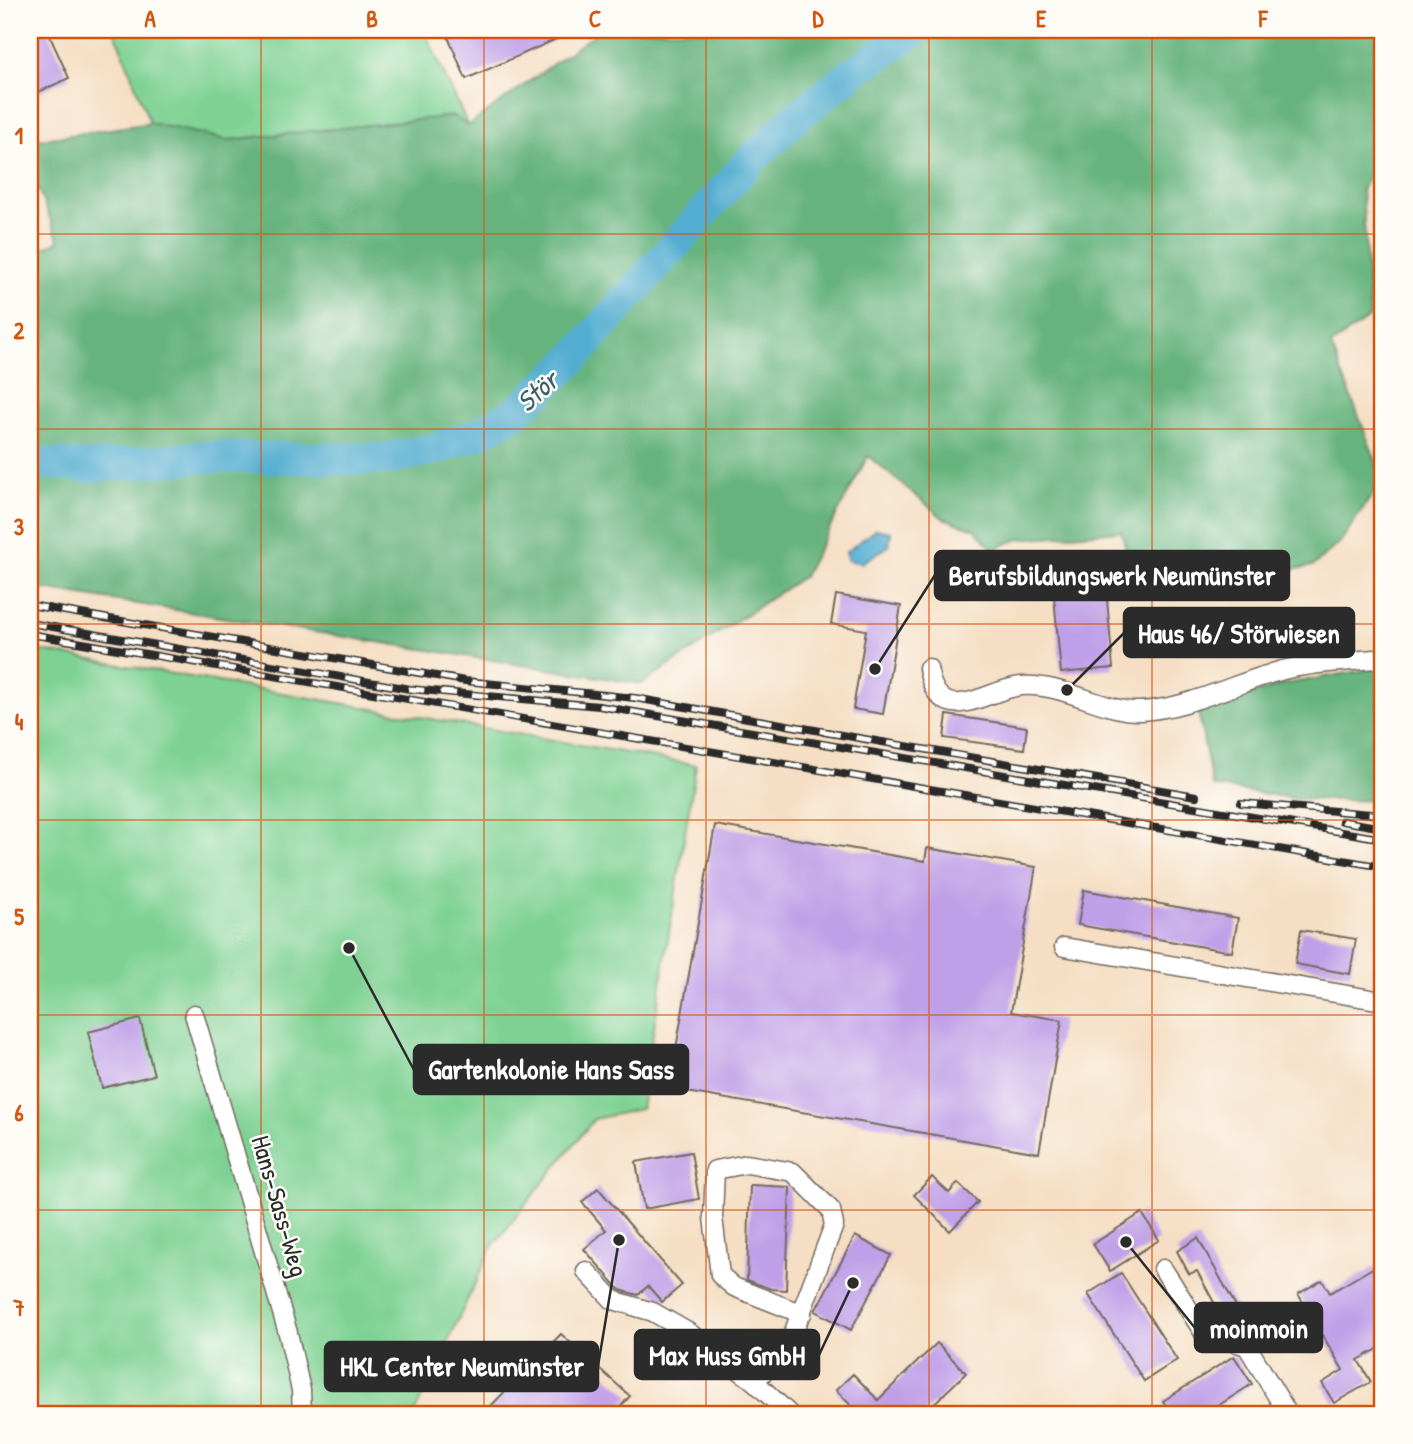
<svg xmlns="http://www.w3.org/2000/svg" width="1413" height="1444" font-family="'Patrick Hand',sans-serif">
<rect width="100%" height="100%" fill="#fdfcf7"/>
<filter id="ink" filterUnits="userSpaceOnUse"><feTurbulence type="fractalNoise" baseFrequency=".0143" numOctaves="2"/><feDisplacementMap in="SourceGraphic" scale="14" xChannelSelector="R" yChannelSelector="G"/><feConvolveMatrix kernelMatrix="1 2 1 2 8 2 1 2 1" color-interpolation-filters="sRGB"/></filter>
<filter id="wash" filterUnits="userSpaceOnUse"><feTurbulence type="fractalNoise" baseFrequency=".00686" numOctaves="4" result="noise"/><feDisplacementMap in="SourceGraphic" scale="28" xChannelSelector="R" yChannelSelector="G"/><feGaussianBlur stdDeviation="1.57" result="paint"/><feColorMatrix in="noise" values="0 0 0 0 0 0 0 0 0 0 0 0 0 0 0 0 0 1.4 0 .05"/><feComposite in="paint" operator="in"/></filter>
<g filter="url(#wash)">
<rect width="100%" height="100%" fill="#f5dec3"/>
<g fill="#7ed193" stroke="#547e5f" stroke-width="2">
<polygon points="114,30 424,30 468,126 454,116 228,140 150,123"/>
<polygon points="30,649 696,765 641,1109 594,1119 493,1245 414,1414 30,1414"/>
</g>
<g fill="#66b37d" stroke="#486f54" stroke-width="2">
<polygon points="600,30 1383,30 1383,155 1362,189 1370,317 1331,345 1383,479 1340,542 1313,566 1226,581 1134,578 1121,531 1019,539 993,549 975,529 943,518 868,456 804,576 642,684 30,587 30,254 59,241 30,169 30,141 150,123 228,140 454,116 468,126"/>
<polygon points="1383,667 1383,801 1296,799 1212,786 1198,711 1285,684"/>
</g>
<polygon fill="#52add0" stroke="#3e6c7e" stroke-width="2" points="876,529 891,532 889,546 861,563 847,560 846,552"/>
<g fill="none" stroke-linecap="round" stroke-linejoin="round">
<polyline stroke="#52add0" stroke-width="32" points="30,462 90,467 201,457 385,459 438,448 478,434 518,411 571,361 749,162 795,118 856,70 916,30"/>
</g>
<g id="blocks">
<g fill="#bf9fe7">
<polygon points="30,30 47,30 69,78 30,96"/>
<polygon points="445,30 577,30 466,79"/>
<polygon points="1103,554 1113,668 1061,673 1053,586 1033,588 1030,561"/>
<polygon points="836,595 901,606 883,714 853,709 866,630 831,624"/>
<polygon points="947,715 1027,727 1024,749 944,738"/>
<polygon points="715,825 925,861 927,848 1036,867 1011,1012 1062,1020 1039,1153 669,1089"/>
<polygon points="1084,890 1238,918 1232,952 1078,925"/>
<polygon points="1301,930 1356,939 1350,974 1295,964"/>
<polygon points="140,1019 154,1075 102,1088 88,1032"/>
<polygon points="691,1152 699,1199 644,1209 636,1162"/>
<polygon points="932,1177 949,1193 958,1183 978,1202 950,1231 914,1195"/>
<polygon points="750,1185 790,1187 786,1290 771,1289 747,1280"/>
<polygon points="598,1188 682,1285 662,1302 648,1286 638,1295 620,1290 584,1249 606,1230 582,1202"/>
<polygon points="1142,1213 1159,1240 1110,1271 1093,1244"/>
<polygon points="855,1236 891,1255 851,1330 815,1311"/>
<polygon points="1198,1238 1238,1310 1223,1319 1197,1271 1189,1274 1177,1251"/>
<polygon points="1376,1266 1383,1278 1383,1346 1358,1360 1371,1382 1334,1403 1322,1383 1343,1370 1298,1294 1322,1280 1330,1293"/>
<polygon points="1121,1273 1177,1360 1144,1381 1088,1294"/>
<polygon points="561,1334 630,1396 614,1414 483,1414"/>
<polygon points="937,1343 966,1373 923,1414 859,1414 836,1390 853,1374 878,1400"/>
<polygon points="1234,1356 1252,1384 1205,1414 1171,1414 1163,1401"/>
</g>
</g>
</g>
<g filter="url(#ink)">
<use href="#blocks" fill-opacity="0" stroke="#726a60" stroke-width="2"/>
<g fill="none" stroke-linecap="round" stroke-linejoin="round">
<g stroke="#726a60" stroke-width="21">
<g id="minor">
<path d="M928,668c11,64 56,22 93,18 40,-4 85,27 119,25 51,-3 94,-28 143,-41 31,-8 68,-8 100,-12"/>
<polyline points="1064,947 1383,1001"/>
<polyline points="194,1014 288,1333 301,1390 302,1414"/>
<polyline points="1163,1269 1204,1333 1247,1346 1288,1414"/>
<polyline points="586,1271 613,1300 653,1312 688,1332 754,1381 789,1414"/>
<polyline points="754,1381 787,1350 834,1225 831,1210 793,1172 747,1164 715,1170 713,1217 720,1275 734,1287 802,1314"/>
</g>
</g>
<use href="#minor" stroke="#fff" stroke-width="18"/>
<g stroke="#2b2b2b" stroke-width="8">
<g id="rail">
<polyline points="30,605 465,681 635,698 832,733"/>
<polyline points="30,623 410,689 599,706 1383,839"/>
<polyline points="30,634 1383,867"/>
<polyline points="824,732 1196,796"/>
<polyline points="1241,803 1383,815"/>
<polyline points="1342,821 1383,828"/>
</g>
</g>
<use href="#rail" stroke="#fdfcf7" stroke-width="5" stroke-dasharray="16" stroke-linecap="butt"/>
</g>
</g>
<path fill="none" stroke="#d5540f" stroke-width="2" stroke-opacity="0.55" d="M261,30v1384M484,30v1384M706,30v1384M929,30v1384M1152,30v1384M30,234h1353M30,429h1353M30,624h1353M30,820h1353M30,1015h1353M30,1210h1353"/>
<g text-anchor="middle" stroke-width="5" stroke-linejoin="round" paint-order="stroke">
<g font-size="26" fill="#2b2b2b" stroke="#fdfcf7">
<text transform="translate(280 1206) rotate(74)" y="9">Hans-Sass-Weg</text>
</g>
<g font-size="28" font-style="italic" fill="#3b5f6d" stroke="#fdfcf7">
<text transform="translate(537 391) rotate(-42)" y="10">Stör</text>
</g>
</g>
<path fill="none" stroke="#2b2b2b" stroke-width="2.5" d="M875 669L935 575M1067 690L1124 633M349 948L414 1070M1126 1242L1195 1328M853 1283L819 1355M619 1240L598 1366"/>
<g fill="#2b2b2b" stroke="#fdfcf7" stroke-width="2.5">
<circle cx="875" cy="669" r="7"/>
<circle cx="1067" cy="690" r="7"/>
<circle cx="349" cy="948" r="7"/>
<circle cx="1126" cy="1242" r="7"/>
<circle cx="853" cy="1283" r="7"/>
<circle cx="619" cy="1240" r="7"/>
</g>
<g fill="#2b2b2b" stroke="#2b2b2b" stroke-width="2.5">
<rect x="935" y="551" width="354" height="49" rx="7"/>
<rect x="1124" y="608" width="230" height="49" rx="7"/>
<rect x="414" y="1045" width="274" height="49" rx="7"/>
<rect x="1195" y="1303" width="127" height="49" rx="7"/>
<rect x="635" y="1330" width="184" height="49" rx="7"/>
<rect x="325" y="1342" width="273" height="49" rx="7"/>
</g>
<g font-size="28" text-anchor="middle" font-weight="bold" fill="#fff">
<text x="1112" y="585">Berufsbildungswerk Neumünster</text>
<text x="1239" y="643">Haus 46/ Störwiesen</text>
<text x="551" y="1079">Gartenkolonie Hans Sass</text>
<text x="1259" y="1338">moinmoin</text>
<text x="727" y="1365">Max Huss GmbH</text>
<text x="462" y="1376">HKL Center Neumünster</text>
</g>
<rect width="1413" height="1444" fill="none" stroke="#fdfcf7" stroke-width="77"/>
<rect x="38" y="38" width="1336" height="1368" fill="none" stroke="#d5540f" stroke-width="2.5"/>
<g font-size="23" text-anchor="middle" font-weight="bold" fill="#d5540f">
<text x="150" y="27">A</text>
<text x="372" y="27">B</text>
<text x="595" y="27">C</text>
<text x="818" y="27">D</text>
<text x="1041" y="27">E</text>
<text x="1263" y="27">F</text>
<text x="19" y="144">1</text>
<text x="19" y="339">2</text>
<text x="19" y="535">3</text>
<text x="19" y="730">4</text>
<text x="19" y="925">5</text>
<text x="19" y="1121">6</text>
<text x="19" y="1316">7</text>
</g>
</svg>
